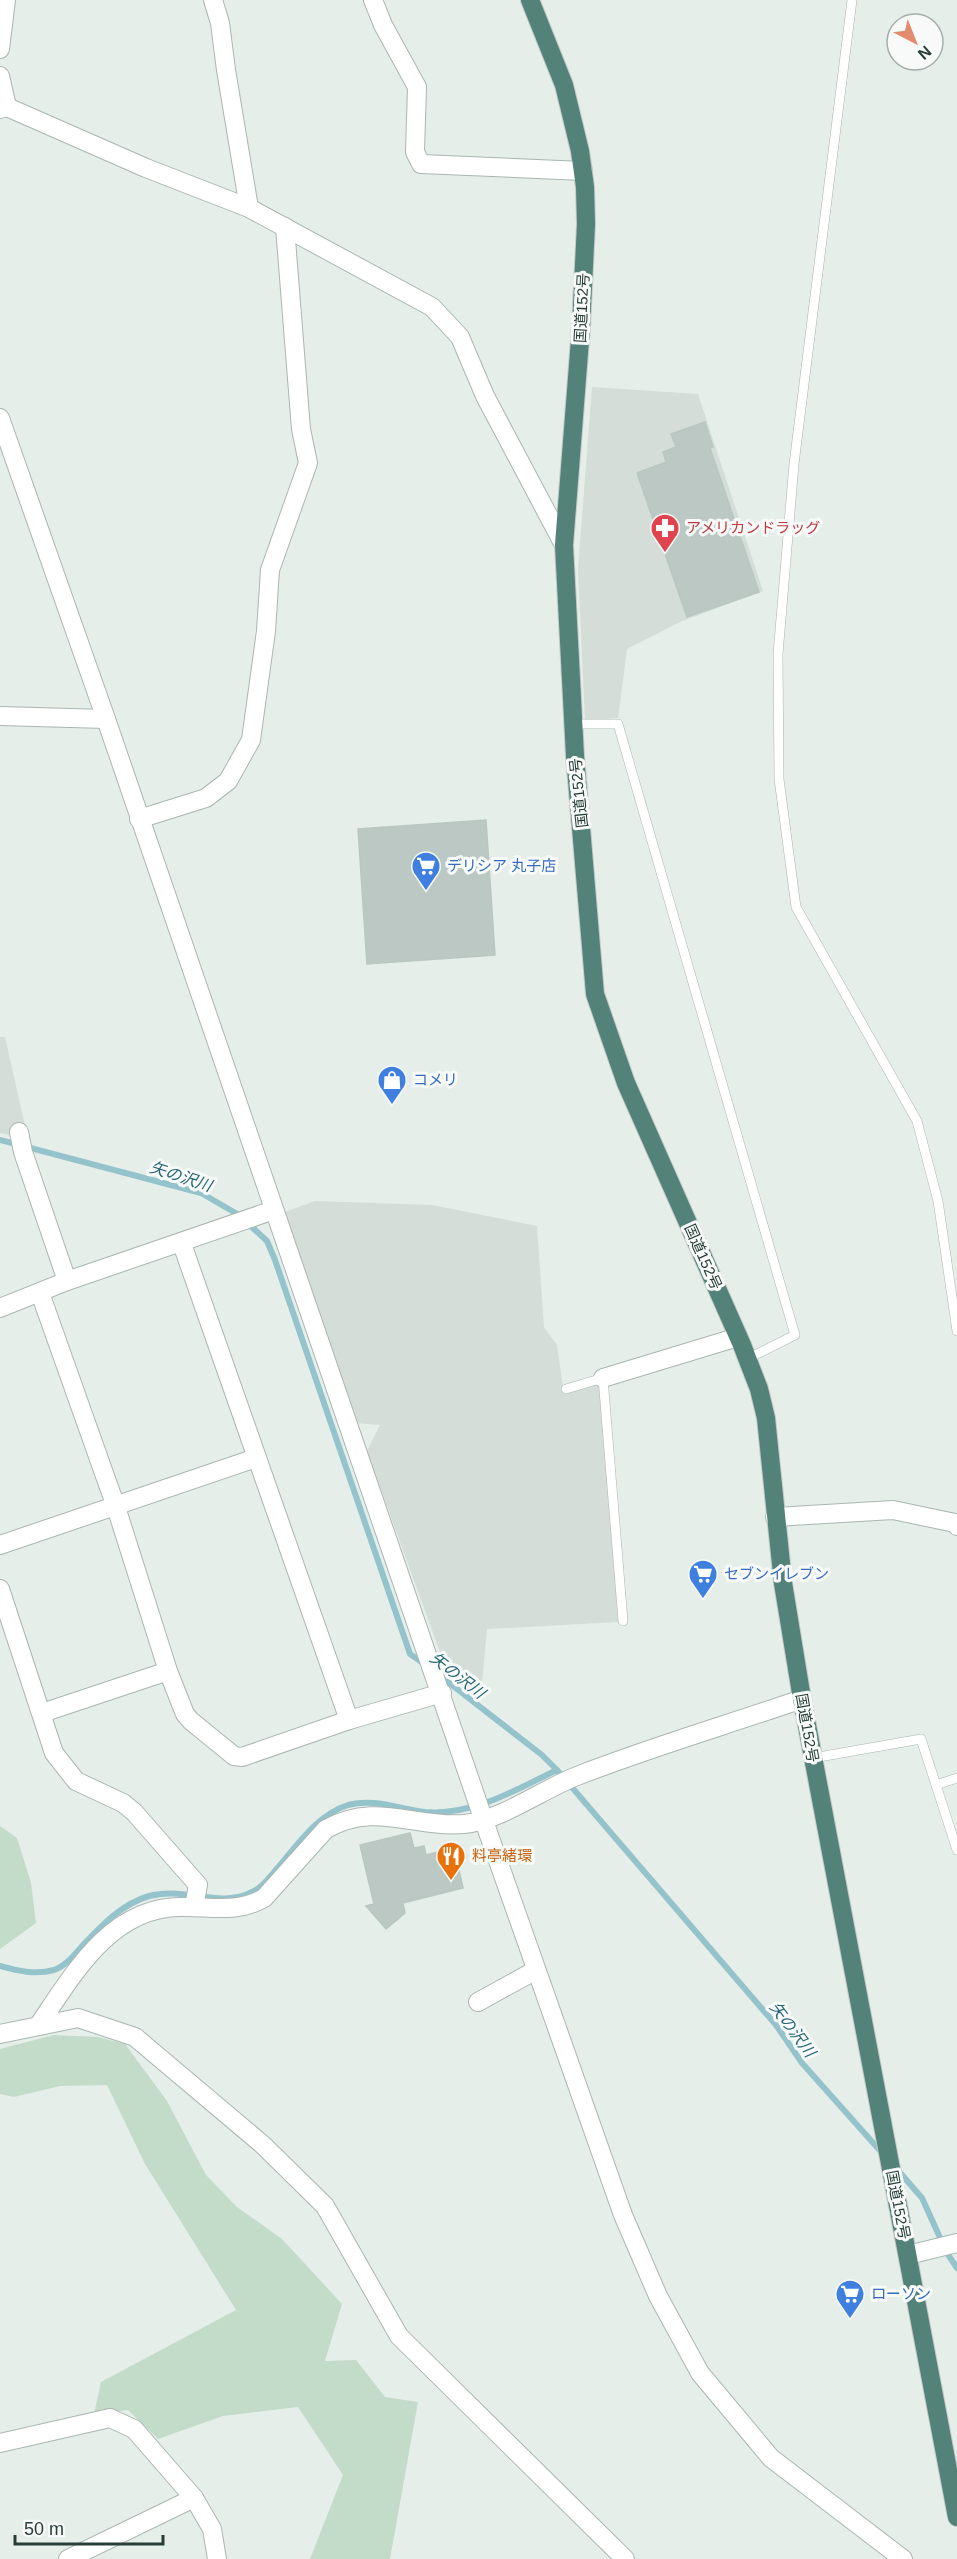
<svg xmlns="http://www.w3.org/2000/svg" width="957" height="2559" font-family="Helvetica,'Noto Sans JP',sans-serif">
<rect width="100%" height="100%" fill="#e6eeea"/>
<g fill="#d5ddd9">
<polygon points="592,387 698,394 763,591 680,622 627,649 618,718 585,721 578,569"/>
<polygon points="0,1037 5,1037 28,1139 0,1133"/>
<polygon points="315,1201 432,1205 537,1226 544,1327 557,1345 564,1394 601,1384 618,1622 487,1629 481,1695 444,1663 367,1451 380,1425 354,1423 282,1213"/>
</g>
<g fill="#c2dcc9">
<polygon points="0,1824 0,1826 17,1838 31,1883 36,1923 0,1949"/>
<polygon points="54,2035 98,2037 125,2044 167,2101 206,2175 237,2207 282,2239 342,2304 325,2361 356,2360 385,2397 418,2402 390,2559 310,2559 343,2475 298,2407 223,2416 158,2439 128,2410 94,2414 101,2382 236,2310 145,2164 107,2085 60,2086 14,2097 0,2094 0,2049"/>
</g>
<g fill="none" stroke-linecap="round" stroke-linejoin="round">
<g stroke="#95c3cc" stroke-width="6">
<polyline points="0,1140 201,1193 239,1215 267,1241 275,1260 410,1654 426,1665"/>
<polyline points="439,1675 542,1755 557,1770 776,2025 802,2063 883,2154"/>
<path d="M0,1966c18,5 35,9 54,4 12,-4 22,-17 30,-26 19,-20 38,-40 65,-48 34,-10 72,13 103,-4 10,-4 17,-14 23,-21 22,-25 41,-56 73,-66 26,-7 51,4 77,7 48,4 90,-22 132,-42"/>
<polyline points="896,2168 922,2198 947,2253 957,2268"/>
</g>
</g>
<g fill="#bcc8c3" stroke="#b9c7c1" stroke-width="1.5">
<polygon points="705,422 713,447 710,448 759,592 687,617 637,473 666,462 663,452 676,447 671,434"/>
<polygon points="486,820 495,955 367,964 358,829"/>
<polygon points="410,1833 414,1848 424,1846 426,1855 454,1848 463,1888 403,1903 405,1913 386,1929 366,1906 374,1904 360,1845"/>
</g>
<g fill="none" stroke-linecap="round" stroke-linejoin="round">
<g stroke="#a9b6b1" stroke-width="10">
<g id="service">
<polyline points="852,0 794,464 778,654 779,779 796,907 917,1121 938,1201 957,1331"/>
<polyline points="573,724 618,724 795,1335 747,1359"/>
<polyline points="566,1389 603,1378 623,1621"/>
<polyline points="813,1758 921,1739 936,1785 957,1778"/>
<polyline points="936,1785 957,1850"/>
</g>
</g>
<g stroke="#a9b6b1" stroke-width="20">
<g id="minor">
<polyline points="213,0 220,23 226,70 249,208"/>
<polyline points="373,0 383,25 417,87 415,152 421,164 583,171"/>
<polyline points="0,49 6,0"/>
<polyline points="0,76 7,107"/>
<polyline points="0,109 7,107 146,168 249,208 432,307 460,337 485,396 564,545"/>
<polyline points="0,418 106,719 484,1821 623,2215 658,2296 700,2373 771,2458 903,2559"/>
<polyline points="0,716 106,719"/>
<polyline points="139,819 206,798 228,781 251,740 266,631 270,570 308,463 301,429 285,227"/>
<polyline points="19,1132 23,1152 67,1281"/>
<polyline points="182,1244 349,1720"/>
<polyline points="40,1293 116,1507 168,1671 185,1714 191,1721 234,1756 242,1757 349,1720 442,1693"/>
<polyline points="0,1308 67,1281 274,1210"/>
<polyline points="603,1378 738,1337"/>
<polyline points="775,1517 893,1510 955,1523 957,1526"/>
<polyline points="0,1545 256,1458"/>
<polyline points="0,1589 54,1753 76,1781 123,1803 134,1812 198,1885 194,1907"/>
<polyline points="42,1713 168,1671"/>
<polyline points="478,2002 536,1970"/>
<path d="M38,2026c35,-51 72,-118 141,-119 30,-1 58,7 85,-9l62,-69c50,-28 86,-1 138,-5 36,-3 79,-35 113,-48 74,-29 150,-51 225,-77"/>
<polyline points="0,2034 78,2018 135,2037 263,2145 325,2206 399,2336 625,2559"/>
<polyline points="0,2443 110,2418 134,2429 194,2498 212,2529 217,2559"/>
<polyline points="68,2559 194,2498"/>
</g>
</g>
<g stroke="#a6b8b2" stroke-width="20">
<polyline id="secondary" points="908,2255 957,2243"/>
</g>
<g stroke="#c3c9c7" stroke-width="20">
<polyline id="trunk" points="530,0 564,85 580,151 585,187 586,224 581,327 564,545 575,756 595,994 626,1083 742,1345 759,1389 766,1418 783,1583 802,1699 957,2517"/>
</g>
<use href="#service" stroke="#fff" stroke-width="9"/>
<use href="#minor" stroke="#fff" stroke-width="18"/>
<use href="#secondary" stroke="#fff" stroke-width="18"/>
<use href="#trunk" stroke="#538278" stroke-width="18"/>
</g>
<defs>
<g id="pharmacy-pin" transform="scale(1.5)"><path d="M0 17L-7.5 6A9.5 9.5 0 1 1 7.5 6Z" fill="#e0444e" stroke="#f7faf8"/><path d="M-2-6h4v4h4v4h-4v4h-4v-4h-4v-4h4Z" fill="#fff"/></g>
<g id="supermarket-pin" transform="scale(1.5)"><path d="M0 17L-7.5 6A9.5 9.5 0 1 1 7.5 6Z" fill="#3f7fe0" stroke="#f7faf8"/><path d="M-6-5.5h2.5l.6 2H6L4.5 2H-2.5L-4.4-4H-6ZM-1.5 3.2a1.3 1.3 0 1 0 .1 0ZM3 3.2a1.3 1.3 0 1 0 .1 0Z" fill="#fff"/></g>
<g id="shop-pin" transform="scale(1.5)"><path d="M0 17L-7.5 6A9.5 9.5 0 1 1 7.5 6Z" fill="#3f7fe0" stroke="#f7faf8"/><path d="M-5-2.5h2.3a2.7 3.5 0 0 1 5.4 0H5L5.5 6h-11ZM-1.5-2.5h3a1.5 2.3 0 0 0-3 0Z" fill="#fff"/></g>
<g id="restaurant-pin" transform="scale(1.5)"><path d="M0 17L-7.5 6A9.5 9.5 0 1 1 7.5 6Z" fill="#e8710a" stroke="#f7faf8"/><path d="M-5-6h1v4h1v-4h1v4h1v-4h1v5L-1.5 .5V6h-2V.5L-5-1ZM5-6V6H3V1.5H1.5Q1.5-4 5-6Z" fill="#fff"/></g>
</defs>
<g fill-rule="evenodd">
<use href="#pharmacy-pin" x="665" y="528"/>
<use href="#supermarket-pin" x="426" y="866"/>
<use href="#shop-pin" x="392" y="1080"/>
<use href="#supermarket-pin" x="703" y="1574"/>
<use href="#restaurant-pin" x="451" y="1856"/>
<use href="#supermarket-pin" x="850" y="2294"/>
</g>
<g text-anchor="middle" stroke-width="6" stroke-linejoin="round" paint-order="stroke">
<g font-size="15" fill="#273e38" stroke="#f7faf8">
<text transform="translate(582 308) rotate(-87)" y="5">国道152号</text>
<text transform="translate(579 793) rotate(-96)" y="5">国道152号</text>
<text transform="translate(703 1257) rotate(66)" y="5">国道152号</text>
<text transform="translate(807 1728) rotate(80)" y="5">国道152号</text>
<text transform="translate(898 2205) rotate(79)" y="5">国道152号</text>
</g>
<g font-size="15" fill="#be3a42" stroke="#f7faf8" text-anchor="start">
<text x="686" y="533">アメリカンドラッグ</text>
</g>
<g font-size="15" fill="#366cbe" stroke="#f7faf8" text-anchor="start">
<text x="447" y="871">デリシア 丸子店</text>
<text x="413" y="1085">コメリ</text>
<text x="724" y="1579">セブンイレブン</text>
<text x="871" y="2299">ローソン</text>
</g>
<g font-size="15" fill="#c56008" stroke="#f7faf8" text-anchor="start">
<text x="472" y="1861">料亭緒環</text>
</g>
<g font-size="16" font-style="italic" fill="#276774" stroke="#f7faf8">
<text transform="translate(181 1176) rotate(18)" y="6">矢の沢川</text>
<text transform="translate(458 1675) rotate(38)" y="6">矢の沢川</text>
<text transform="translate(793 2029) rotate(53)" y="6">矢の沢川</text>
</g>
</g>
<g transform="translate(915 42) rotate(138)"><circle r="28" fill="#f7faf8" stroke="#a4afab" stroke-width="1.5"/>
<path d="M0-4.5L10 22L0 15L-10 22Z" fill="#e38b6f"/>
<text y="-9" font-size="16" font-weight="bold" text-anchor="middle" fill="#273e38">N</text>
</g>
<path d="M15 2535v9h148v-9" fill="none" stroke="#273e38" stroke-width="3"/>
<text x="24" y="2535" font-size="18" fill="#273e38" stroke="#f7faf8" stroke-width="4.5" paint-order="stroke">50 m</text>
</svg>
